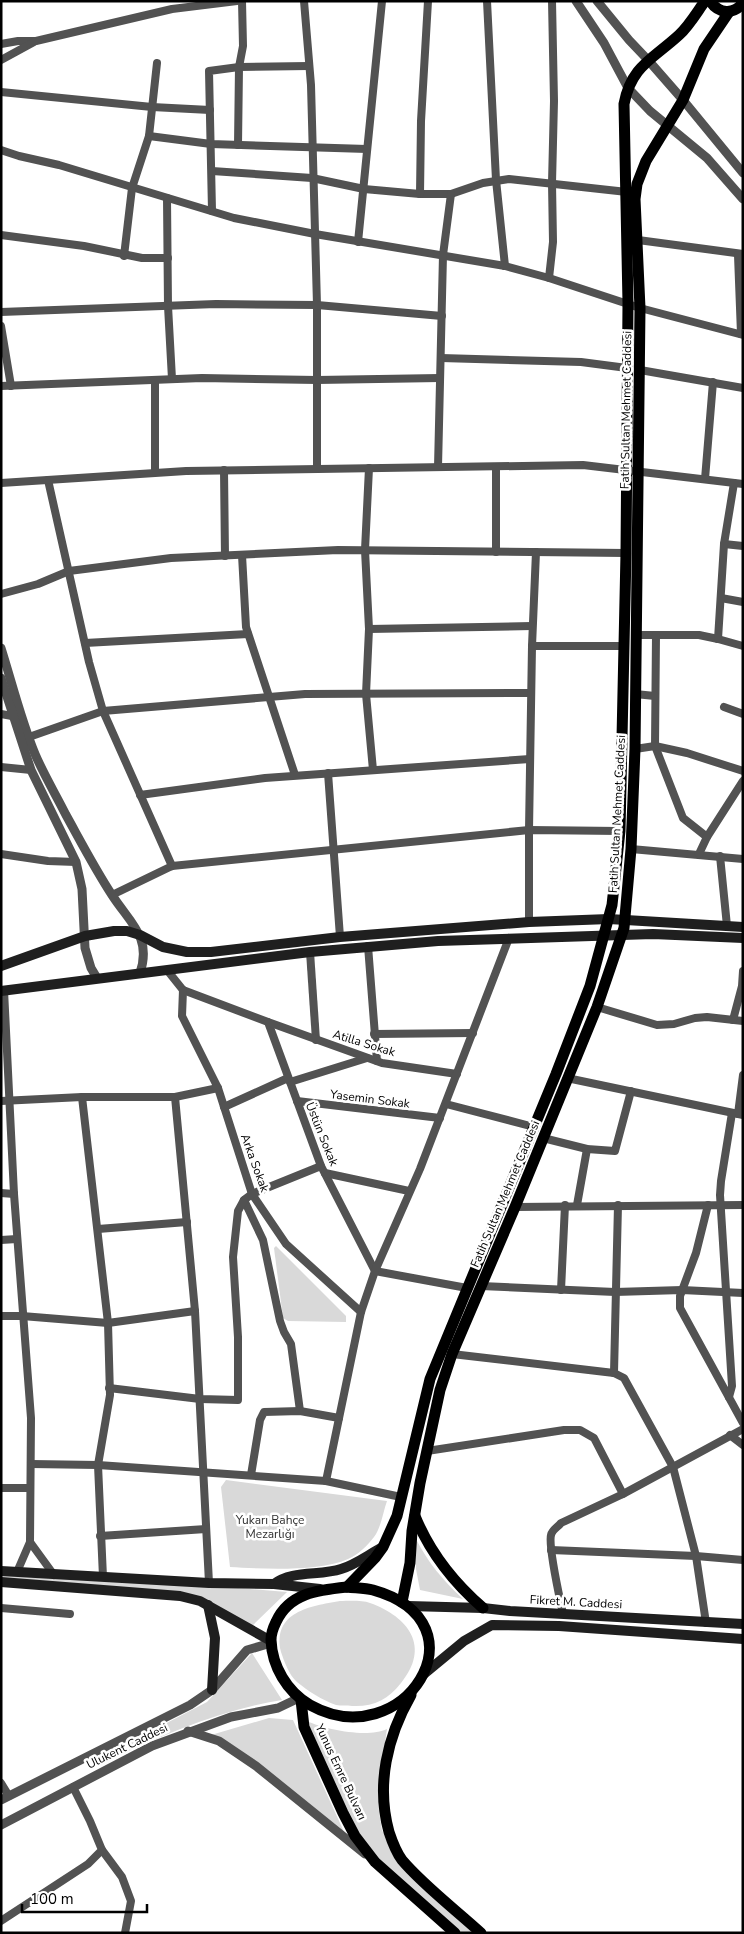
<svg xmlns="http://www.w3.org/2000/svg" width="744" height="1934" font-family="'Nunito Sans',sans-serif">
<rect width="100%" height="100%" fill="#fff"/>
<g fill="#d9d9d9">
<polygon points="276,1246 346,1316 346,1322 288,1321 283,1318 274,1248"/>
<path d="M226,1480l161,21c-4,11 -6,27 -13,36 -6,8 -16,18 -26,22 -29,13 -86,10 -118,8l-9,-80z"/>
<path d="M416,1539c13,25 26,40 47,60l-43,-9 -4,-21z"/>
<polygon points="1,1575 213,1586 287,1592 250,1628 210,1601 1,1580"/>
<path d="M340,1601c9,0 22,-1 30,2 39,14 61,44 31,80 -13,17 -28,24 -49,23 -5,-1 -11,0 -16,-1 -14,-5 -28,-14 -39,-23 -8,-7 -13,-21 -16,-30 -9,-40 29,-46 59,-51z"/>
<path d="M252,1653l30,47c-62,10 -118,35 -175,61l4,-9 96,-50z"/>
<polygon points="269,1718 293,1720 345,1834 211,1735"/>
<path d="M307,1721c19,9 61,17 80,8l-9,61 1,22 3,18 10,23 81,80h-11c-33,-28 -70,-54 -95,-89 -26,-34 -43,-84 -60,-123z"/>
</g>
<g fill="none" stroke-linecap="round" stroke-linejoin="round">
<g stroke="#525252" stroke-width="8">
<polyline points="304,1 311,85 317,305 317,469"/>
<polyline points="487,1 496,180 505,266"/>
<polyline points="1,44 18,41 36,41 172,9 237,1"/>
<polyline points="1,60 34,42"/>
<polyline points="1,92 152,107 210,110"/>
<polyline points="149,136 211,144 367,149"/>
<polyline points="238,145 239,67 243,46 242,1"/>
<polyline points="1,150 19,156 59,165 234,218 315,234 505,266 549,278 640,308 743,335"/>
<polyline points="212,171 312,178 364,189 420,194 451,194 483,183 509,179 627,192"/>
<polyline points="420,194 421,121 428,1"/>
<polyline points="167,198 168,306 172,379"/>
<polyline points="212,211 209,71 239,67 309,66"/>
<polyline points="1,235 84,246 142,258 168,258"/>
<polyline points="638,240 743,254"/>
<polyline points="358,242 382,1"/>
<polyline points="738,255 741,334"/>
<polyline points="124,256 132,188 149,136 157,63"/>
<polyline points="549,278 553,242 552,183 554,101 552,1"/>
<polyline points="1,312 216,304 317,305 442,316"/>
<polyline points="1,326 11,386"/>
<polyline points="441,358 581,362 627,368"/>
<polyline points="640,370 743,388"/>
<polyline points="155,380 155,472"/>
<polyline points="1,386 202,378 317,380 440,378"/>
<polyline points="438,467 443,255 451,194"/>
<polyline points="369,468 365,550 369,629 366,694 373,770"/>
<polyline points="224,470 225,556"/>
<polyline points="705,479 713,382"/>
<polyline points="48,480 89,662 103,711 172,866"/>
<polyline points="1,483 186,471 583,465 743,484"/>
<polyline points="724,544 743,546"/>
<polyline points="496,552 496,467"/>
<polyline points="242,555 246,627 295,775"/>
<polyline points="1,594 38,584 69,571 171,558 338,550 626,553"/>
<polyline points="721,598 743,602"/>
<polyline points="369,629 532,626"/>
<polyline points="636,635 699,635 718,639 743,646"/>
<polyline points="656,635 655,746 683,818 707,837"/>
<polyline points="718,639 724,544 734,483"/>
<polyline points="85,643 248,634"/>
<polyline points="532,646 536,552"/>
<polyline points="635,694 655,696"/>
<polyline points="724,707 743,714"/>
<polyline points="1,714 12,716"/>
<polyline points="29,737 103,711 305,694 530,693"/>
<polyline points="635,749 655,746 687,753 743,771"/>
<polyline points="1,767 31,770"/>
<polyline points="328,773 340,937"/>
<polyline points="140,795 265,778 530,759"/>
<polyline points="631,849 743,859"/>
<polyline points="1,854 48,861 76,862"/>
<polyline points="699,854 707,837 743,781"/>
<polyline points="720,856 727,926"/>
<polyline points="112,895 172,866 529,830 620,831"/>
<polyline points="529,922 529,830 532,646 624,646"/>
<polyline points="368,946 377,1061"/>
<polyline points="310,952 316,1040"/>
<polyline points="167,970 183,990 268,1022 321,1166 375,1271 467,1288"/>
<polyline points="4,990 14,1194 31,1418 30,1542 54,1575"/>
<polyline points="183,990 182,1016 218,1088 252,1194 286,1244 361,1312"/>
<polyline points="597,1007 657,1025 674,1024 695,1018 707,1017 743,1021"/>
<polyline points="733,1020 742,986 743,971"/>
<polyline points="268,1022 382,1063 457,1074"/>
<polyline points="374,1034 473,1033"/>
<polyline points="567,1078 743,1115"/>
<polyline points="290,1082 367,1058"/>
<polyline points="82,1097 108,1323 110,1395 98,1465 103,1577"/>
<polyline points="175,1097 195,1311 209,1583"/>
<polyline points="1,1101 82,1097 175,1097 218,1088"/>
<polyline points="297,1101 440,1118"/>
<polyline points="446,1104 534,1127"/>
<polyline points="224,1107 288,1078"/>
<polyline points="738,1114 743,1075"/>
<polyline points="543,1138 587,1149 615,1151 631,1091"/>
<polyline points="325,1173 409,1191"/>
<polyline points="1,1193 14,1194"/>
<polyline points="244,1200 263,1240 280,1321 284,1332 291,1344 300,1411"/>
<polyline points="577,1205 587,1149"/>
<polyline points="708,1205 696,1253 680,1296 680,1308 743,1423"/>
<polyline points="515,1207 743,1205"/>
<polyline points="98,1229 187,1222"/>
<polyline points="1,1240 17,1239"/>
<polyline points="481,1286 615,1292 682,1290 743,1293"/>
<polyline points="561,1290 565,1205"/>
<polyline points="1,1316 22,1316 108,1323 195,1311"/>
<polyline points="452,1354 614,1373 624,1378 673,1467 696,1556 706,1623"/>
<polyline points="614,1373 618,1205"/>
<polyline points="109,1388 200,1399 238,1400 238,1337 233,1257 238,1211 244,1200 252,1194 321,1166"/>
<polyline points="729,1397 732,1386 720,1195 721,1181 732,1113"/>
<polyline points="730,1435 743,1445"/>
<polyline points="427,1451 564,1430 580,1430 594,1438 623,1494"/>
<polyline points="31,1464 98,1465 326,1481 401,1497"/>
<polyline points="251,1475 260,1420 264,1412 300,1411 339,1418"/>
<polyline points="326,1481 361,1312 375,1271 420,1169 509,938"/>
<polyline points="1,1488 29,1488"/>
<polyline points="100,1536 206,1529"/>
<polyline points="551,1550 696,1556 743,1560"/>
<polyline points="17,1572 30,1542"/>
<polyline points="1,1608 70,1614"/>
<path d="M563,1614c-3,-15 -15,-67 -12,-79 1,-5 7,-8 10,-12l62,-29 120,-65"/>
<polyline points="1,1783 9,1796"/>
<polyline points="102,1850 122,1877 131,1901 125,1933"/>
<polyline points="1,1921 88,1864 102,1850 90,1821 73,1787"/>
</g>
<g stroke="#525252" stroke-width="9">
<polyline points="576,1 604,43 628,88 650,111 707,158 743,199"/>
<polyline points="597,1 629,40 648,60 683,100 743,173"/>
<path d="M1,648c11,35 20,72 34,106 9,21 21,41 31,61 15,27 29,54 46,80 18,28 40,42 28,78"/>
<polyline points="1,678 31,770 76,862 82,889 85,948 91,968 97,978"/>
<polyline points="188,1731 219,1741 256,1766 365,1854"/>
<polyline points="1,1800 190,1705 212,1690 247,1650 271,1643"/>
<polyline points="1,1825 152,1746 231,1717 278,1708 299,1698"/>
</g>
<g stroke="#1f1f1f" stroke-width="10">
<polyline points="1,966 85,936 114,931 127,931 140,935 163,947 187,952 211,952 340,937 529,922 609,919 743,927"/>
<polyline points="1,991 310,952 438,941 653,934 743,938"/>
<polyline points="1,1571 209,1583 274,1584 320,1589"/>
<polyline points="1,1582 180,1596 200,1601 271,1641"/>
<path d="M274,1584c18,-14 46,-8 67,-15 16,-5 28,-15 42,-22"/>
<polyline points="208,1605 215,1638 212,1690"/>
<polyline points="408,1606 483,1608 510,1611 743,1624"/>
<polyline points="424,1674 464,1641 492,1625 559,1626 743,1639"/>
</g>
<g stroke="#000" stroke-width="11">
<path d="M710,1c9,13 23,14 33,2"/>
<path d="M415,1516c15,37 38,66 68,92"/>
<path d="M347,1587l28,-29 8,-11 14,-31 33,-137 126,-305 34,-88 22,-81 8,-74 6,-278 2,-250 -4,-199c7,-38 29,-45 55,-69 10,-9 18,-23 26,-34"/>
<path d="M347,1587c8,1 18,1 26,3 117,33 30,167 -63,115 -23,-13 -38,-39 -39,-65 0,-7 2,-12 5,-18 13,-29 42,-32 71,-35z"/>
<polyline points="402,1602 410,1563 412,1531 420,1483 440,1390 452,1354 515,1207 597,1007 624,928 631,849 635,749 640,308 635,199 637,184 646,161 683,100 704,49 729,12"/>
<path d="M411,1695c-24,42 -35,90 -22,137 3,9 7,20 13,28 21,25 54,50 79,73"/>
<polyline points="301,1700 304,1727 343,1813 355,1836 375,1862 455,1933"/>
</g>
</g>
<g text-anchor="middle" stroke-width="5" stroke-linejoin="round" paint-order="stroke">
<g font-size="12" fill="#000" stroke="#fff">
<text transform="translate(626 410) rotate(-89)" y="4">Fatih Sultan Mehmet Caddesi</text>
<text transform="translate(617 814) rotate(-87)" y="4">Fatih Sultan Mehmet Caddesi</text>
<text transform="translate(364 1043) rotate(17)" y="4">Atilla Sokak</text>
<text transform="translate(370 1099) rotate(7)" y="4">Yasemin Sokak</text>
<text transform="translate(322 1134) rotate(68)" y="4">Üstün Sokak</text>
<text transform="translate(255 1163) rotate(70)" y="4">Arka Sokak</text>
<text transform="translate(505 1194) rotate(-67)" y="4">Fatih Sultan Mehmet Caddesi</text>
<text transform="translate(576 1602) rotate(3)" y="4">Fikret M. Caddesi</text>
<text transform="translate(127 1746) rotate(-26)" y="4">Ulukent Caddesi</text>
<text transform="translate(341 1772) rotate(65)" y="4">Yunus Emre Bulvarı</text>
</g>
<g font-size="12" fill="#303030" stroke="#fff">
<text x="270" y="1524">Yukarı Bahçe<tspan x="270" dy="14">Mezarlığı</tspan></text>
</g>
</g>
<rect width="744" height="1934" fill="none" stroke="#000000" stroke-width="5"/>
<path d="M22 1904v8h125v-8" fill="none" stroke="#000000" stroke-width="2.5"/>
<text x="30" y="1904" font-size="15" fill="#000000" stroke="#ffffff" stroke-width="4" paint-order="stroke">100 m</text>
</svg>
